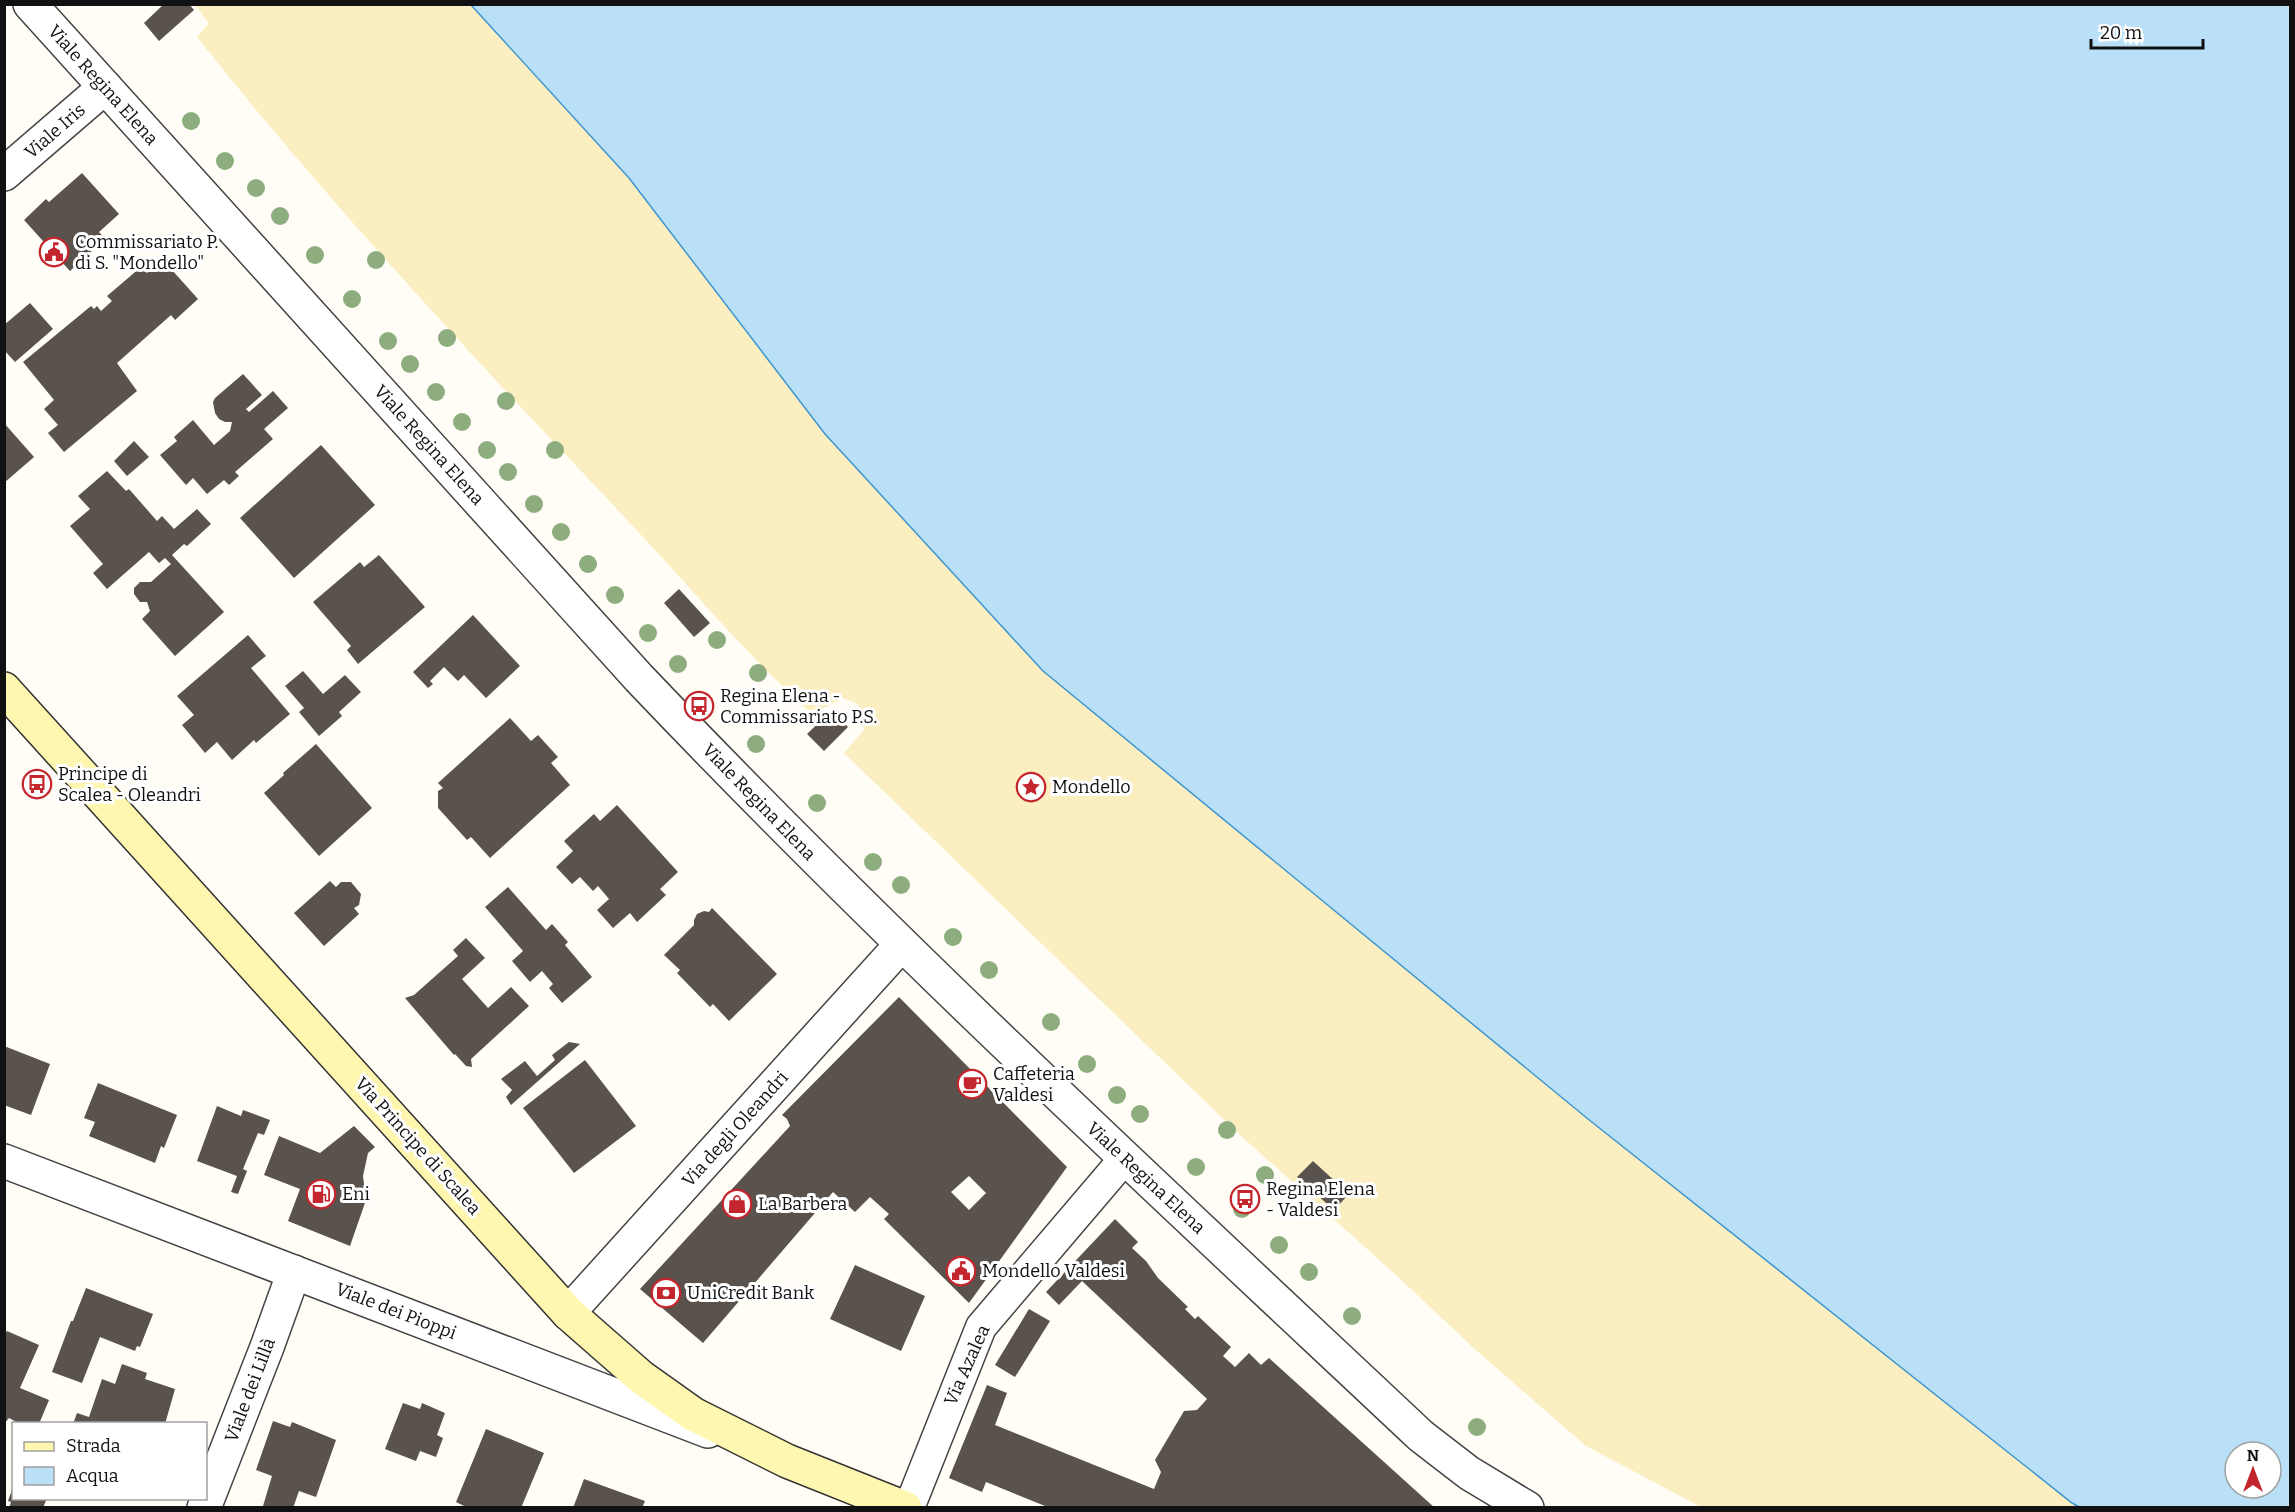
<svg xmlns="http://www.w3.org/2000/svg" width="2295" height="1512" font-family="Bitter,serif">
<rect width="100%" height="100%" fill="#fffdf5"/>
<path fill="#fbeec1" d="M195,5h276l158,173 196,256 218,237 548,450 481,382 9,4h-380l-115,-61 -109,-95 -81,-76 -157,-141 -395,-381 20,-23 -6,-26 -15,-6 -31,16c-70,-63 -131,-138 -196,-206 -145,-153 -288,-306 -419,-471l12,-14z"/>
<path fill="#b9e0f7" stroke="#3f96cf" stroke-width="1.5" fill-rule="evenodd" d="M471,5h1819v1502l-209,1 -9,-5 -484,-384 -545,-448 -218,-237 -196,-256zM2235,1452h36v36h-36z"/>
<g fill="#5a524d" fill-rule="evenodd">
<polygon points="164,4 189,4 194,10 159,41 144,23"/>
<polygon points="82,173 119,214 99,232 105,239 70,271 24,220 46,199 49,202"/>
<polygon points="163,260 198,299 175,320 171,315 117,363 137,391 64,452 48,433 58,425 44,409 54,400 23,362 91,306 94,309 97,306 101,311 112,301 107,296 141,267 147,273"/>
<polygon points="30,303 53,329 15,362 4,350 4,325"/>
<polygon points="243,374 262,395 246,409 249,412 273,391 288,408 264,429 273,439 235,472 239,476 229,485 224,480 207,494 193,478 186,485 160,455 177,441 174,437 193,420 214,445 230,431 232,422 225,422 219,419 215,413 213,402 215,398"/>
<polygon points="4,423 34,457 4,483"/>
<polygon points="134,441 149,457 127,476 114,461"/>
<polygon points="321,445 375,505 294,578 240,518"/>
<polygon points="107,471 126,491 129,489 157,521 162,516 174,529 197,509 211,524 187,546 184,544 172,555 224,612 175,656 142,619 150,611 147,602 140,602 134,594 134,588 140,582 151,582 171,564 165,558 159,563 149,552 107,589 93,573 103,564 70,526 90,509 78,496"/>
<polygon points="379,555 425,607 358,664 347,650 351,646 313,602 360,562 364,567"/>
<polygon points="679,589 710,623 694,637 664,603"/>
<polygon points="473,615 520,666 486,698 464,675 458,681 444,667 430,681 433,684 428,688 413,672"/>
<polygon points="248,635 266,656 251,668 290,714 256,743 254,740 232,760 217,742 205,753 182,725 194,715 177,696"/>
<polygon points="303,671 323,694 345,675 361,692 339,712 342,716 319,736 299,712 304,708 285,686"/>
<polygon points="832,710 848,727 824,751 807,734"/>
<polygon points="510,718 531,741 538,735 558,757 551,763 570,785 490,858 471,837 467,840 438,808 438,791 443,788 438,783"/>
<polygon points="316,744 372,808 319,856 264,793 284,775 283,773"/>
<polygon points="617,805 678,872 660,889 666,895 637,922 630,913 613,928 597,910 609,899 598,886 593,891 580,877 572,884 556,867 573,851 564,841 594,814 600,821"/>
<polygon points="330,881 336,887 341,882 351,882 361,894 359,905 354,908 359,914 324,946 294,913"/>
<polygon points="508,887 546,930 552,924 568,942 565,945 592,977 562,1003 549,988 553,984 542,971 530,982 512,961 523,951 485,907"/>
<polygon points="712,908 777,974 729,1021 713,1004 710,1007 677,973 680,970 664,955 694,925 694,920 697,914 704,911 709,912"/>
<polygon points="466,938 485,958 462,979 488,1008 511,987 529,1006 471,1059 472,1067 466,1066 455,1054 454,1055 405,998 414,995 458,956 453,950"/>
<path d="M899,997l168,170 -98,136 -85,-84 5,-5 -19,-17 -15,15 -22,-20 -130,151 -63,-54 150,-163 -3,-7 -5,-4zM969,1176l17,17 -17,17 -18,-18z"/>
<polygon points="569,1042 580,1044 511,1105 506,1097 512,1090 501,1079 525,1061 537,1076 555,1060 552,1055"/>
<polygon points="4,1046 50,1064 31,1115 4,1105"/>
<polygon points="585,1060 636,1126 574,1173 523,1108"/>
<polygon points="98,1083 177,1115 164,1148 161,1146 155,1163 89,1136 95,1122 84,1118"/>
<polygon points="217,1106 241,1116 243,1110 270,1120 264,1135 258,1133 243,1169 247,1171 238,1194 231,1192 237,1176 197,1161"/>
<polygon points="354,1126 375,1147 368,1153 363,1176 366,1200 350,1246 288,1221 300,1189 264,1175 279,1136 320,1153"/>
<polygon points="1313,1161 1349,1194 1334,1210 1297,1177"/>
<polygon points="1115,1219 1138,1242 1132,1248 1146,1261 1158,1278 1188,1307 1185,1309 1195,1319 1198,1316 1231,1347 1223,1356 1235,1367 1249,1353 1261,1365 1269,1358 1435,1508 1050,1508 986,1482 982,1492 949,1478 987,1385 1007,1393 995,1425 1154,1489 1161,1472 1155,1460 1184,1411 1197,1410 1207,1399 1082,1281 1059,1305 1046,1292"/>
<polygon points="855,1265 925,1296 901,1351 830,1319"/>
<polygon points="86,1288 153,1314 140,1347 137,1346 135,1351 100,1337 82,1383 52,1372 71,1321 73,1321"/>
<polygon points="1029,1309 1050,1321 1015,1377 995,1365"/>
<polygon points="7,1331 39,1345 20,1388 49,1400 39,1424 20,1424 9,1418 4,1424 4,1335"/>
<polygon points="122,1364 147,1373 145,1379 175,1389 165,1424 73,1424 77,1413 89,1417 102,1379 115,1384"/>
<polygon points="403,1403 420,1409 422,1403 445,1413 437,1435 443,1438 436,1457 420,1451 416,1461 385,1449"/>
<polygon points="273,1421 290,1427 292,1422 336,1440 316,1497 299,1491 293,1508 263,1506 272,1476 256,1470"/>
<polygon points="486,1429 544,1453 521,1508 468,1508 456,1502"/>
<polygon points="584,1479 645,1501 642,1508 573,1508"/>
<polygon points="13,1487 14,1498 47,1498 43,1508 9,1508 11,1502 8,1501"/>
</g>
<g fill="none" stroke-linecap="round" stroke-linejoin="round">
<g stroke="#444" stroke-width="33">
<polyline id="pedestrian" points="909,1508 981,1327 1125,1158"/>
</g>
<g stroke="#444" stroke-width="36">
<g id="minor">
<path d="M30,4l609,674c250,263 517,509 782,758l48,37 58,35"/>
<polyline points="4,174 105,87"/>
<polyline points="4,1161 708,1431"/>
<polyline points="568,1313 901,945"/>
<polyline points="204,1508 267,1347 294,1272"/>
</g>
</g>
<g stroke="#333" stroke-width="36">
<polyline id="secondary" points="4,689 568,1313 641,1377 693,1414 787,1461 905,1508"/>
</g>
<use href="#pedestrian" stroke="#fff" stroke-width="30"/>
<use href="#minor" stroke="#fff" stroke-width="33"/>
<use href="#secondary" stroke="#fff6b0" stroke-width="33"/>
</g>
<g fill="#8dad7f">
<circle cx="191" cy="121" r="9"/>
<circle cx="225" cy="161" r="9"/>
<circle cx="256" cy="188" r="9"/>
<circle cx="280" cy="216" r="9"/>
<circle cx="315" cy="255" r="9"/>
<circle cx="376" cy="260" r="9"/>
<circle cx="352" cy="299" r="9"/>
<circle cx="447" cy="338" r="9"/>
<circle cx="388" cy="341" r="9"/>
<circle cx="410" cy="364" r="9"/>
<circle cx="436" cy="392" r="9"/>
<circle cx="506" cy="401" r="9"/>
<circle cx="462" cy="422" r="9"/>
<circle cx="487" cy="450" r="9"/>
<circle cx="555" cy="450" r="9"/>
<circle cx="508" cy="472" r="9"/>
<circle cx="534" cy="504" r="9"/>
<circle cx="561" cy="532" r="9"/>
<circle cx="588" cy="564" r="9"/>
<circle cx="615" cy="595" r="9"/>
<circle cx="648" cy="633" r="9"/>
<circle cx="717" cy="640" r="9"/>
<circle cx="678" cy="664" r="9"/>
<circle cx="758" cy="673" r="9"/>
<circle cx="756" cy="744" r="9"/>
<circle cx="817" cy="803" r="9"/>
<circle cx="873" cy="862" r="9"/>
<circle cx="901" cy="885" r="9"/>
<circle cx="953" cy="937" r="9"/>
<circle cx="989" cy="970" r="9"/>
<circle cx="1051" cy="1022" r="9"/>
<circle cx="1087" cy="1064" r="9"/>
<circle cx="1117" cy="1095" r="9"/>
<circle cx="1140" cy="1114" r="9"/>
<circle cx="1227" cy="1130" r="9"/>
<circle cx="1196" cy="1167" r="9"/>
<circle cx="1265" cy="1175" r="9"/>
<circle cx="1242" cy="1209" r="9"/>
<circle cx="1279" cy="1245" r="9"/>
<circle cx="1309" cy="1272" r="9"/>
<circle cx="1352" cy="1316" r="9"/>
<circle cx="1477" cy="1427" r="9"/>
</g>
<defs>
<g id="civic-ring" transform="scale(1.5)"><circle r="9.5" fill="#fff" stroke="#c4262e" stroke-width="1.5"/><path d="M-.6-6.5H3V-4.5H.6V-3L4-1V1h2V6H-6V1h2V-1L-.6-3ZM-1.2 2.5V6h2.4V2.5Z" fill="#c4262e"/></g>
<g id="bus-ring" transform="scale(1.5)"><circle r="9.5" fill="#fff" stroke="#c4262e" stroke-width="1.5"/><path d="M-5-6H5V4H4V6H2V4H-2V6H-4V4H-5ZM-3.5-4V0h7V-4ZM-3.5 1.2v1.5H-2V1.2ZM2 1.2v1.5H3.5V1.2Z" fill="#c4262e"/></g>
<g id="sight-ring" transform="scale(1.5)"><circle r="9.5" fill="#fff" stroke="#c4262e" stroke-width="1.5"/><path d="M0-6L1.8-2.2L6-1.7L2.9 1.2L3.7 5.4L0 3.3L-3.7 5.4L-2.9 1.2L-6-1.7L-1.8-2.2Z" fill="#c4262e"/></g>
<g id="cafe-ring" transform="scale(1.5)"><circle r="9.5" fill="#fff" stroke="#c4262e" stroke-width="1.5"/><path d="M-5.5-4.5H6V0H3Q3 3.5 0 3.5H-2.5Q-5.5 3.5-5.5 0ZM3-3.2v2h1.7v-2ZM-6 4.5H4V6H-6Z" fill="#c4262e"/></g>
<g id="fuel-ring" transform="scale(1.5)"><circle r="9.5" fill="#fff" stroke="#c4262e" stroke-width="1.5"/><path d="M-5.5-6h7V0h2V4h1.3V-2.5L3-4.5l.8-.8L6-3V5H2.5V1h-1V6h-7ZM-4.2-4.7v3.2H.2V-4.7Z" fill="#c4262e"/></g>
<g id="shop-ring" transform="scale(1.5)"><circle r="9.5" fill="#fff" stroke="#c4262e" stroke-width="1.5"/><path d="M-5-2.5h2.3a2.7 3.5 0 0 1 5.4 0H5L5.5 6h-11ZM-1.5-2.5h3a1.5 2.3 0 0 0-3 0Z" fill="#c4262e"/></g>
<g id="bank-ring" transform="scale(1.5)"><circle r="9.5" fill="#fff" stroke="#c4262e" stroke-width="1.5"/><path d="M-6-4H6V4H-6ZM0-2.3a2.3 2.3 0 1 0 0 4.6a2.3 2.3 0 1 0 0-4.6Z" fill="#c4262e"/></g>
</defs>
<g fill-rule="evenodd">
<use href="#civic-ring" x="54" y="252"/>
<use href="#bus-ring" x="699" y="706"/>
<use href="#bus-ring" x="37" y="784"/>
<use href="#sight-ring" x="1031" y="787"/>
<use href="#cafe-ring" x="972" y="1084"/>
<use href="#fuel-ring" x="321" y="1194"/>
<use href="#bus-ring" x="1245" y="1199"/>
<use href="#shop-ring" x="737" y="1204"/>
<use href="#civic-ring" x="961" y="1271"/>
<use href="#bank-ring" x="666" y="1293"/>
</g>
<g text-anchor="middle" stroke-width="6" stroke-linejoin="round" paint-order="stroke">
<g font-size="18" fill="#111" stroke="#fff">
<text transform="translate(103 85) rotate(48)" y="6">Viale Regina Elena</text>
<text transform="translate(55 131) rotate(-41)" y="6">Viale Iris</text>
<text transform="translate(429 445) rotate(48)" y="6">Viale Regina Elena</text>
<text transform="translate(759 802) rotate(46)" y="6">Viale Regina Elena</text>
<text transform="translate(735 1129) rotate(-48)" y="6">Via degli Oleandri</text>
<text transform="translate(418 1146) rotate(48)" y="6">Via Principe di Scalea</text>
<text transform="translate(1146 1178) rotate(43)" y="6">Viale Regina Elena</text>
<text transform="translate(396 1311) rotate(21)" y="6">Viale dei Pioppi</text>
<text transform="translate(967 1365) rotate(-66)" y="6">Via Azalea</text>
<text transform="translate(250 1390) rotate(-69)" y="6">Viale dei Lillà</text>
</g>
<g font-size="18" fill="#111" stroke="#fff" text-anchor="start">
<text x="75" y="248">Commissariato P.<tspan x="75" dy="21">di S. "Mondello"</tspan></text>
<text x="720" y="702">Regina Elena -<tspan x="720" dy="21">Commissariato P.S.</tspan></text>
<text x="58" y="780">Principe di<tspan x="58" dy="21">Scalea - Oleandri</tspan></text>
<text x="1052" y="793">Mondello</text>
<text x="993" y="1080">Caffeteria<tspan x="993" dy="21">Valdesi</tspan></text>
<text x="1266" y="1195">Regina Elena<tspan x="1266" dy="21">- Valdesi</tspan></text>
<text x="342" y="1200">Eni</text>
<text x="758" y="1210">La Barbera</text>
<text x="982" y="1277">Mondello Valdesi</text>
<text x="687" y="1299">UniCredit Bank</text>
</g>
</g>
<rect width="2295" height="1512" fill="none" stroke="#111111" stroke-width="12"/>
<rect x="12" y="1422" width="195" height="78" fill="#ffffff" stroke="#a0a0a0" stroke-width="1.5"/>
<rect x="24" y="1442" width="30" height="9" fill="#fff6b0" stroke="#a0a0a0" stroke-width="1.5"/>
<text x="66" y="1452" font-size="18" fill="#111111">Strada</text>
<rect x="24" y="1467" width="30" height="18" fill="#b9e0f7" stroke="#a0a0a0" stroke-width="1.5"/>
<text x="66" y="1482" font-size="18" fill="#111111">Acqua</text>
<g transform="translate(2253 1470)"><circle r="28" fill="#ffffff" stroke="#a0a0a0" stroke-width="1.5"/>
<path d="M0-4.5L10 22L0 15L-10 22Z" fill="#c4262e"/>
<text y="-9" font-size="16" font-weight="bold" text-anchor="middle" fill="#111111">N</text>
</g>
<path d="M2091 39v9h112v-9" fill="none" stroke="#111111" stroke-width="3"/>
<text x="2100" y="39" font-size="18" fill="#111111" stroke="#ffffff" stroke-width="4.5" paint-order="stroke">20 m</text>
</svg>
